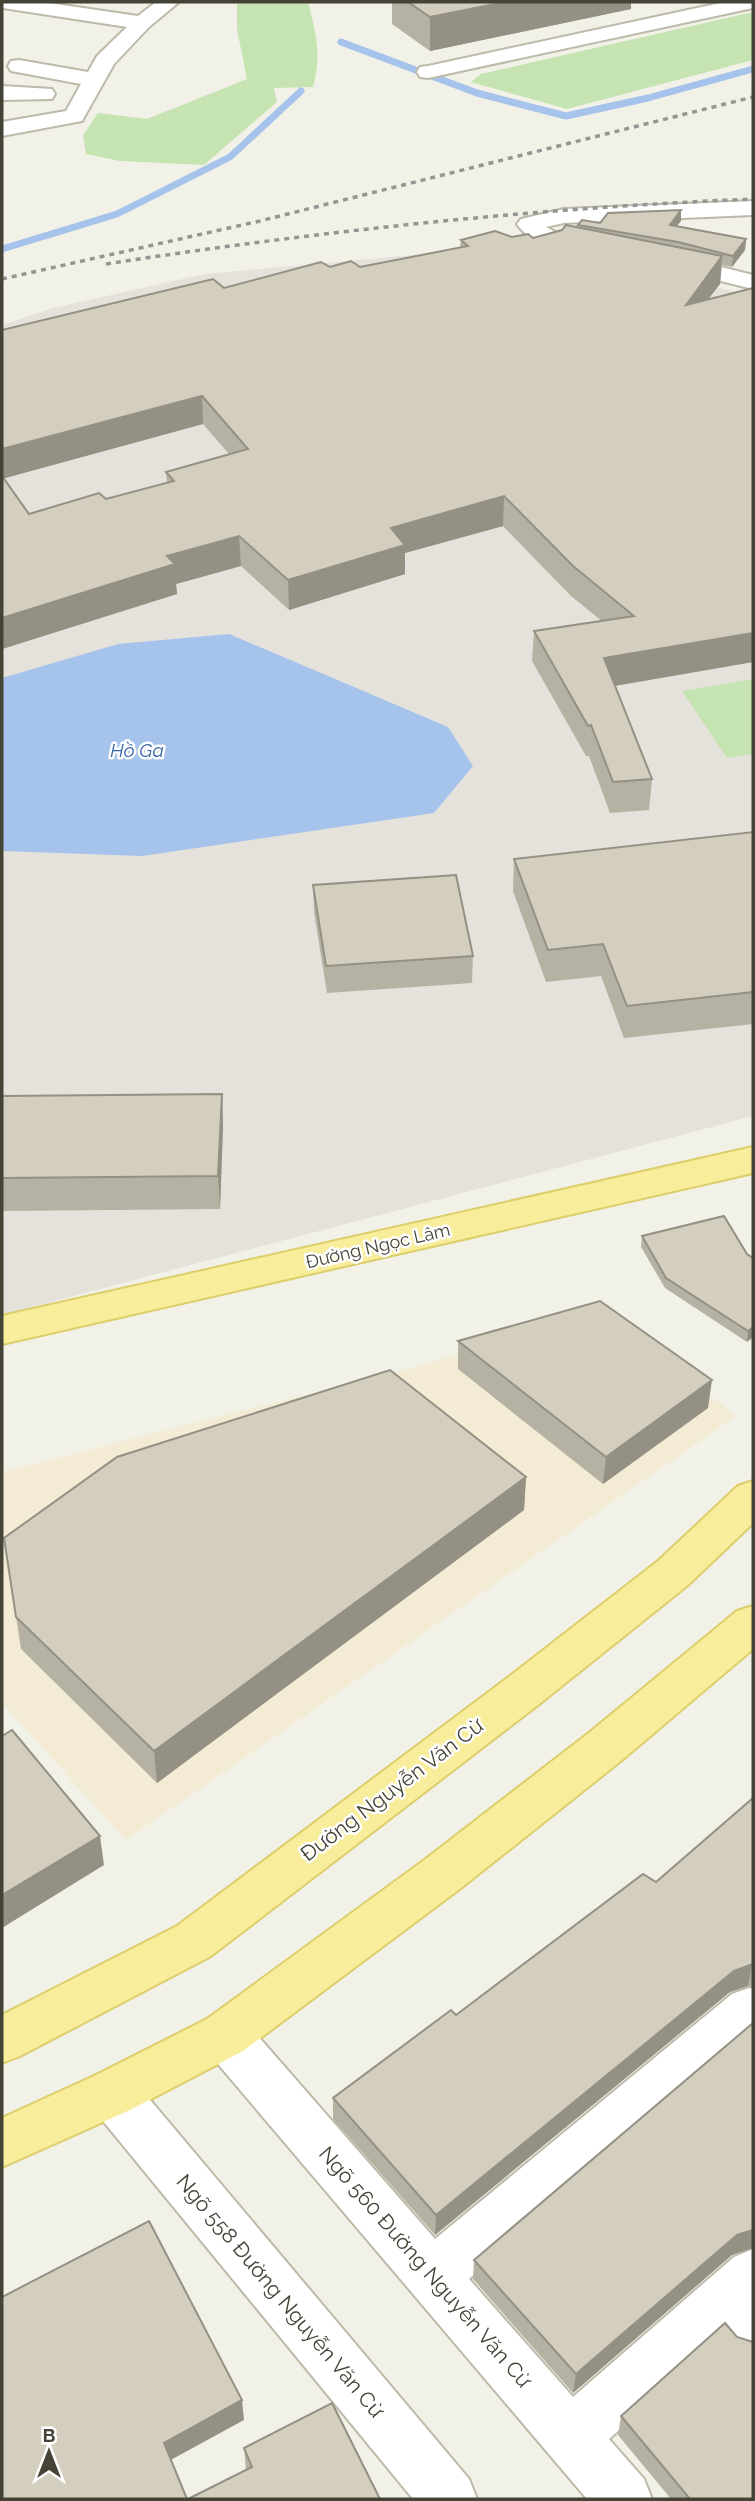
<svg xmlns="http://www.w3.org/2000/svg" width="755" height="2501" font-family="Raleway,sans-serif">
<rect width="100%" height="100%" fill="#f2f1e7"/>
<polygon fill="#f3ebd3" points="599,1311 736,1416 126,1840 2,1703 2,1472 420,1366"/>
<polygon fill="#e5e2db" points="434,253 636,268 753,296 753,1116 2,1315 2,325 53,308 205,274"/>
<g fill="#c5e4b2">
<path d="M237,2h71c8,32 14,53 5,85l-39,1 3,14 -73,63 -84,-4 -34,-7 -3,-19 15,-22 49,6 100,-40 -10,-50z"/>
<polygon points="753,12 753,60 567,109 471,82 481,74"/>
<polygon points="753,679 753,754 727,758 682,691"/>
</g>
<polygon fill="#a6c3ec" points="229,634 448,727 473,766 434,813 142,856 2,851 2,678 118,644"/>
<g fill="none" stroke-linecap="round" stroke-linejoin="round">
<g stroke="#a6c3ec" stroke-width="7">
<polyline points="341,42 477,93 566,116 648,98 753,69"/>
<polyline points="2,249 117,214 230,157 301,91"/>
</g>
<g stroke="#bdbaaa" stroke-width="4">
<g id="minor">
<polygon points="2,2 42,2 138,16 156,2 179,2 149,27 114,64 82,121 2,136 2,122 66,111 81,84 11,71 8,66 11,61 19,60 88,72 97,56 127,27 3,8"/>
<polygon points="725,2 753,2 753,8 428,78 420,77 417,72 420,67 428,66"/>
<polygon points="2,86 52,89 55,94 52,99 2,100"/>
<path d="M753,201v14l-189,8 -18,4 17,9 34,6 4,5 -4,5c-26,7 -64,-5 -80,-28l4,-5 43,-10z"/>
<polygon points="669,254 753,275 753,289 660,266 657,261 660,256"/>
<polygon points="749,1988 753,1989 753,2037 469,2279 573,2397 734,2257 753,2249 753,2362 734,2354 721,2339 609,2439 644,2479 652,2499 587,2499 207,2051 200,2035 207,2019 225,2012 243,2019 435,2239 732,1994"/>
<polygon points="112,2069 130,2076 469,2479 477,2499 413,2499 94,2110 87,2093 94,2076"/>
</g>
</g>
<g stroke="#dcce6b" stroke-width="4">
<g id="major">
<polygon points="753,1147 753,1173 2,1344 2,1316"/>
<polygon points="753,1481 753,1523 688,1585 538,1705 211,1956 20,2056 2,2063 2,2015 177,1926 506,1679 658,1561 738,1486"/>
<polygon points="753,1606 753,1649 622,1760 461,1888 243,2051 130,2110 2,2167 2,2118 94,2076 207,2019 427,1858 590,1732 737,1611"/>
</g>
</g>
<use href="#minor" fill="#fff" fill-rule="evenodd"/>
<use href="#major" fill="#f8ed9a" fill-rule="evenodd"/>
<g stroke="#959595" stroke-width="3.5" stroke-dasharray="5 5" stroke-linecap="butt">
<path d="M106,264c214,-33 431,-56 647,-65"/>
<polyline points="2,279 260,221 753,97"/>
</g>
</g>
<g fill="#b5b1a3" fill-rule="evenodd">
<polygon points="392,2 631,2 631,9 430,51 392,24"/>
<path d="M681,210v11l-5,5 70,13 -1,11 -13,17 -10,-2 -2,19 -12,15 45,-11v374l-138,24 37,93 -3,31 -39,3 -21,-57h-3l-54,-95 2,-30 68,-10 -31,-25 -68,-70 -98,27v21l-116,36 -48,-44 -65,18 1,10 -175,55v-319l328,-63h30l100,-20 1,-7 72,-2 45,-11v-2l22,-2zM203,424l26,30 -63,18 1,11 -61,16 -77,15 -26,-36z"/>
<polygon points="753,832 753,1024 624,1038 601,976 546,982 513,891 514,859"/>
<polygon points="313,885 473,956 472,983 327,993 314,912"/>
<polygon points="222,1094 223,1127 220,1209 2,1211 2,1096"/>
<polygon points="642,1236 747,1254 753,1258 753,1337 747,1342 665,1288 641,1247"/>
<polygon points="458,1341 708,1408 603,1484 458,1369"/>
<polygon points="526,1477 524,1510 157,1783 21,1649 4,1538"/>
<polygon points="753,1798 753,1987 748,1986 730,1992 435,2235 333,2119 333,2098 656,1882"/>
<polygon points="753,2023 753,2248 732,2255 573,2393 473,2279 474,2260"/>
<polygon points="737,2337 753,2499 671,2499 618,2435 621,2416"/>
<polygon points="244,2448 380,2499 246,2470"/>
</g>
<g fill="#949084">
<polygon points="505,2 631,2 631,9 430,51 430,17"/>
<polygon points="681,210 681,221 669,236 670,225"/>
<polygon points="746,239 745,250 732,267 733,256"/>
<polygon points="722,256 720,284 683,332 686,305"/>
<polygon points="202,396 203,424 2,479 2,449"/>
<polygon points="504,496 503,526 405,553 405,574 289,610 288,580 391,528"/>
<polygon points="239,536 241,566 176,584 177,594 2,649 2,618 167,556"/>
<polygon points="753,633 753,662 602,688 604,658"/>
<polygon points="222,1094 223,1127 220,1209 218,1176"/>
<polygon points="753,1327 753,1337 747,1342 748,1331"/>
<polygon points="712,1380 708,1408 603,1484 606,1457"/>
<polygon points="526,1477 524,1510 157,1783 154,1751"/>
<polygon points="100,1836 104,1865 2,1928 2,1895"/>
<polygon points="752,1964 748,1986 730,1992 435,2235 436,2215 734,1971"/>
<polygon points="753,2230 753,2248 732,2255 573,2393 576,2374 737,2235"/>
<polygon points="242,2400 244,2420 167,2462 164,2443"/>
</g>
<g fill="#d3cebd" stroke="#949084" stroke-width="2">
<polygon points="408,2 505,2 430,17"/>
<polygon points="681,210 670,225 746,239 733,256 678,242 578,225 582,220 600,223 608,213"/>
<polygon points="566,225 722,256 686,305 753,288 753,633 604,658 652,779 613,782 591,725 588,726 534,631 634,616 573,566 504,496 391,528 405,545 288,580 239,536 167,556 175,564 2,618 2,476 29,514 99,493 106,499 174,481 166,472 248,449 202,396 2,449 2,330 213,279 224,288 321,262 330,267 351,261 360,267 468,246 461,240 495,231 512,237 528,234 533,238 562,230"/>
<polygon points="753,832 753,992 627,1006 603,944 548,950 514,859"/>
<polygon points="456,875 473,956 326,966 313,885"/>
<polygon points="222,1094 218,1176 2,1178 2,1096"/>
<polygon points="724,1216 747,1254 753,1258 753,1327 748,1331 666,1278 642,1236"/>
<polygon points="600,1301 712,1380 606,1457 458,1341"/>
<polygon points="390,1370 526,1477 154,1751 16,1617 4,1538 117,1457"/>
<polygon points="12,1730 100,1836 2,1895 2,1736"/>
<polygon points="753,1798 753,1964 734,1971 436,2215 333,2098 451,2010 456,2015 643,1874 656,1882"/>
<polygon points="753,2023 753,2230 737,2235 576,2374 474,2260"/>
<polygon points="149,2221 242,2400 164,2443 187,2499 2,2499 2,2297"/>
<polygon points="725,2323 737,2337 753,2342 753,2499 690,2499 621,2416"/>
<polygon points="332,2403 380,2499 188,2499 252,2467 244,2448"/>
</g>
<g text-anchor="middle" stroke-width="5" stroke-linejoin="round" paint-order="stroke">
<g font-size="18" fill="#454236" stroke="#fff">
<text transform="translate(378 1246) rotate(-13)" y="6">Đường Ngọc Lâm</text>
</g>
<g font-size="19" font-style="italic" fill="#3665aa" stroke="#fff">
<text x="137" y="757">Hồ Ga</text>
</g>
<g font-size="21" fill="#454236" stroke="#fff">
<text transform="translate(392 1790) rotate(-37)" y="7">Đường Nguyễn Văn Cừ</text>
<text transform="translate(425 2267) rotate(49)" y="7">Ngõ 560 Đường Nguyễn Văn Cừ</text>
<text transform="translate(280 2296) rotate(50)" y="7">Ngõ 558 Đường Nguyễn Văn Cừ</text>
</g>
</g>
<rect width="755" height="2501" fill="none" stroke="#454236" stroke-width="7"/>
<g transform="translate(49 2452)" stroke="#ffffff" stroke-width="5" paint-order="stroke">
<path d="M0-5L12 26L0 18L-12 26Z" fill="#454236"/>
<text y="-10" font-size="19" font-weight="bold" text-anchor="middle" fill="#454236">B</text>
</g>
</svg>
